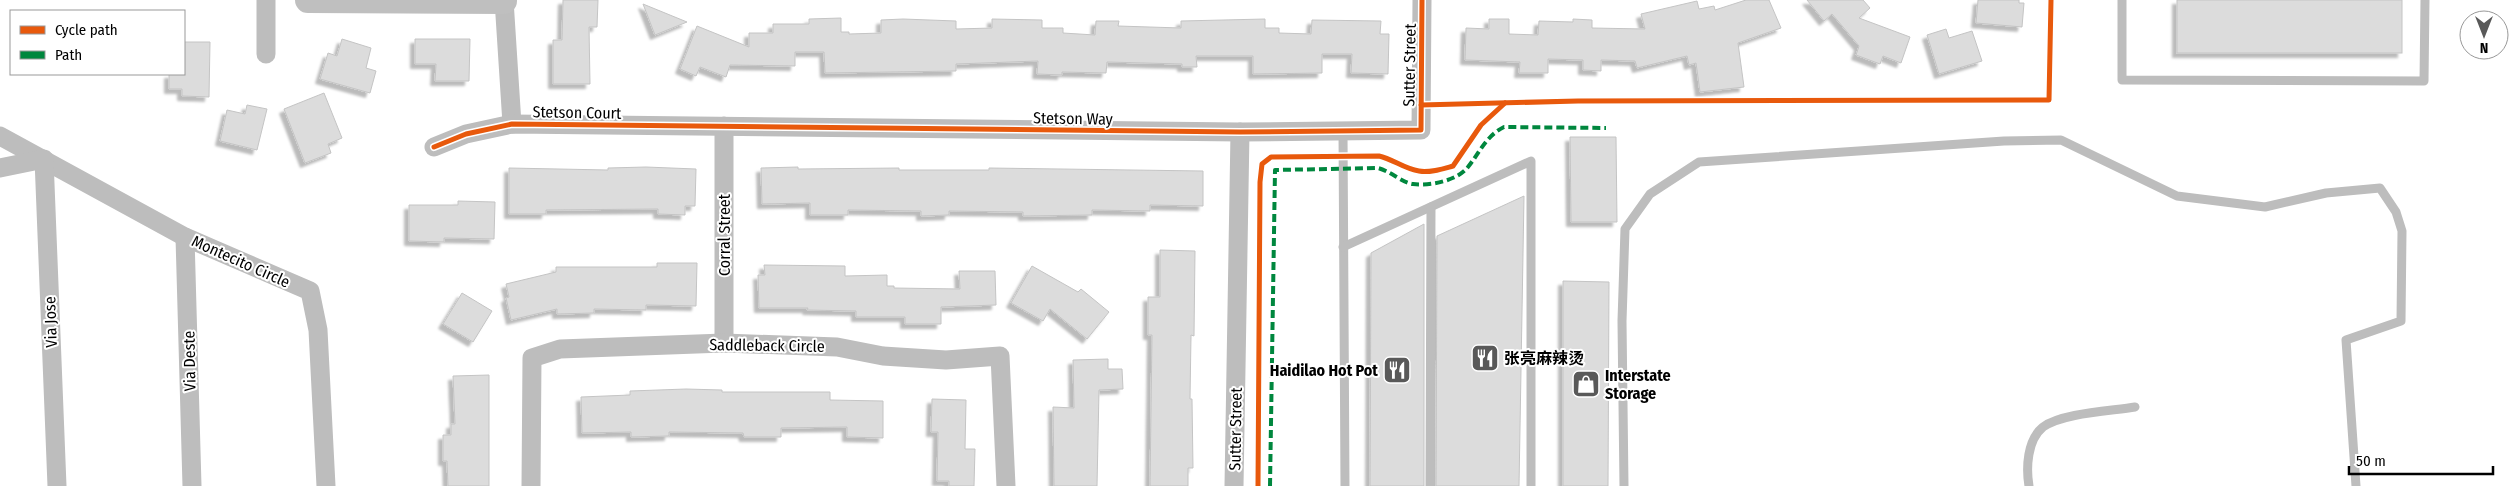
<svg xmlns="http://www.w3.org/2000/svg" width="2519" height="486" font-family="'Fira Sans Condensed','Noto Sans SC',sans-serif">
<defs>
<filter id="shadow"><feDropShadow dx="-4.5" dy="4.5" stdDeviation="1" flood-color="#0004"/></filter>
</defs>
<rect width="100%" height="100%" fill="#fff"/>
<g fill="#dcdcdc" stroke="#c4c4c4" filter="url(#shadow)">
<polygon points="563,0 598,0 597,27 589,27 590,84 553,84 553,40 562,40"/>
<polygon points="1746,0 1769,0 1781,28 1738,43 1744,87 1700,92 1696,63 1689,65 1687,56 1637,68 1635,61 1601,60 1601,71 1583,70 1583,60 1548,59 1548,73 1519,73 1520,62 1465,60 1466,28 1489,29 1489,19 1509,19 1509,34 1538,35 1539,21 1573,22 1573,19 1592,20 1592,28 1645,29 1641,14 1697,1 1699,9 1714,6 1715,10"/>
<polygon points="1807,0 1863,0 1870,8 1859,18 1910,37 1901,63 1883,56 1880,64 1856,55 1859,46 1832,14 1824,21"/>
<polygon points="1978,0 2019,0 2019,3 2024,3 2022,27 1976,23"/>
<rect x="2177" y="0" width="225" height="53"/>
<polygon points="643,4 687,22 655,35"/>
<polygon points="841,18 841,32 849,32 849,34 881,33 881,20 903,19 956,21 956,29 992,28 992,19 1042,20 1042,28 1063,28 1063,33 1095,35 1096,21 1119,21 1118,26 1181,28 1181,21 1265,19 1265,28 1279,28 1279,33 1311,34 1312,20 1381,21 1380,34 1389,34 1388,74 1351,73 1352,54 1322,54 1322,73 1253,74 1253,56 1196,56 1197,67 1182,67 1182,64 1107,62 1106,73 1062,72 1062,75 1037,74 1038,61 956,64 956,71 825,73 824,52 795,52 795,66 730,65 726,77 700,67 696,76 680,69 697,26 749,47 749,33 773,33 773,24 809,24 809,19"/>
<polygon points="1946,29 1949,38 1972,31 1982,61 1939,74 1927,35"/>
<polygon points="342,39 371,48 366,68 376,71 370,93 320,79 328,53 337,56"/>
<polygon points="415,39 470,39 469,81 435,81 436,64 415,64"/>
<polygon points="184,42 210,42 209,97 182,96 182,89 169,89 169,74 184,74"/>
<polygon points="324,93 342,138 328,144 331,153 305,163 284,109"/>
<polygon points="247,105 267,109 257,150 220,141 227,110 245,114"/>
<polygon points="1570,137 1616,137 1617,222 1571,222"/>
<polygon points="646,167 696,169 695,206 685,206 685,215 658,214 658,209 546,210 546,214 509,214 509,168 608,170 608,168"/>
<polygon points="798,167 798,169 899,168 899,170 989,170 989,168 1203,171 1203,206 1150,205 1150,211 1092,210 1092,215 1023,216 1023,212 949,211 949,215 921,216 921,211 848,210 848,215 810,215 810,203 762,204 761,168"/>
<polygon points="1524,196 1519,486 1436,486 1437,236"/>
<polygon points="458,201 495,202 494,239 444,238 444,242 409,241 409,205 458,205"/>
<polygon points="1424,224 1424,486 1370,486 1371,253"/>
<polygon points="1160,250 1195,251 1194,336 1191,335 1190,399 1192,399 1193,468 1188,468 1188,486 1150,486 1152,335 1148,335 1148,297 1160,297"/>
<polygon points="657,263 697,263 696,306 646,305 646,310 594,309 594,313 557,314 557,309 511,320 506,298 509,297 506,284 556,272 556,267 657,267"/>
<polygon points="764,265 845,266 845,276 887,275 887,286 894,286 894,288 960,289 959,271 995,271 996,305 941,307 941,324 905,324 905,317 856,317 856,311 807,310 808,308 759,308 758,275 765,275"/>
<polygon points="1032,266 1078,292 1081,289 1109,312 1087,339 1050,309 1043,321 1011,303"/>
<polygon points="1563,281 1609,282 1608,486 1563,486"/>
<polygon points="462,293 492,311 473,342 443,324"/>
<polygon points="1108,359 1108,369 1122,369 1123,389 1099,390 1097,486 1054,486 1053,407 1074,408 1073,360"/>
<polygon points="489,375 489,486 448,486 447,461 443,461 443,435 451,435 451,424 455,424 453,376"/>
<polygon points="686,389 722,390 722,392 830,392 830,400 883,401 883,438 847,437 847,427 781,428 781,437 744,437 743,433 669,432 669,436 631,437 631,432 582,433 581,397 630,395 630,391"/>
<polygon points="932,399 966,400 965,449 975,449 974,486 949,486 949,481 937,481 938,432 931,432"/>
</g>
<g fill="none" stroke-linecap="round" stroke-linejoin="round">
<g stroke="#bdbdbd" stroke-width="9">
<polyline points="2122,0 2122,80 2424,81 2425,0"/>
<polyline points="1343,131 1345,486"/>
<polyline points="1343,247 1531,161 1531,486"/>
<polyline points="1430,486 1431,207"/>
<polyline points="1624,486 1622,321 1625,229 1650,194 1699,162 2004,141 2061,140 2177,196 2265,207 2326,193 2380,188 2396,212 2402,231 2401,321 2346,340 2356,486"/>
<path d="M2029,486c-3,-18 -2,-46 14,-59 19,-14 68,-16 92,-20"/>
</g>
<g stroke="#bdbdbd" stroke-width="19">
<polyline points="266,0 266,54"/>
<polyline points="504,0 512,124"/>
<polyline points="0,136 185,237 310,291 318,330 326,486"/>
<polyline points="434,147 466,134 512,124 1240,132 1421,130 1422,0"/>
<polyline points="0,168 44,159 57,486"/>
<polyline points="185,237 192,486"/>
<polyline points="724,343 724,126"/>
<polyline points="531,486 532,358 560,349 724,343 837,347 883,356 946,360 1000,356 1006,486"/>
<polyline points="1234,486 1240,132"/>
</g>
<polyline stroke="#bfbfbf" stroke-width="26" points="308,0 504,1"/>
<path stroke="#00873e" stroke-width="4" stroke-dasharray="8 4" stroke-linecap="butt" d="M1270,486l5,-316 103,-2c12,3 25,15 35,16 17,2 44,-3 55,-17 12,-15 18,-31 36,-40l102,1"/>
<g stroke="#fff" stroke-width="8">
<g id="cycleway">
<polyline points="1421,105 1578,101 2049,100 2051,0"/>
<polyline points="434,147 466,134 512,124 1240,132 1421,130 1422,0"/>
<path d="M1258,486l2,-304 2,-18 9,-7 108,-1c14,3 25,13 40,15 11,2 23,-2 34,-5l28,-41 24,-22"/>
</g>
</g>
<use href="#cycleway" stroke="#e8590c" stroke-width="5"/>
</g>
<defs>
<g id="restaurant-square" transform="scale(1.4375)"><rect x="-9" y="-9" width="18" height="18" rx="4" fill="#595959" stroke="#fff"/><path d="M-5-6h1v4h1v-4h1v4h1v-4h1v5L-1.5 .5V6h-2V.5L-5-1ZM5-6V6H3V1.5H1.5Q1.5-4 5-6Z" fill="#fff"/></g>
<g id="shop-square" transform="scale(1.4375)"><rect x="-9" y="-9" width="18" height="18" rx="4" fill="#595959" stroke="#fff"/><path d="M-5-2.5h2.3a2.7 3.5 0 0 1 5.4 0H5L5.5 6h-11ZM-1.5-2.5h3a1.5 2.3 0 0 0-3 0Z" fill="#fff"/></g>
</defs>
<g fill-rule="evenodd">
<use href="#restaurant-square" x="1485" y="358"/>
<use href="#restaurant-square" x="1397" y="370"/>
<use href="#shop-square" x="1586" y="384"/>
</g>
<g text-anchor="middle" stroke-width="4" stroke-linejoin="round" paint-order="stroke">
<g font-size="16" fill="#000" stroke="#fff">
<text transform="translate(1409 65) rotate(-89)" y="6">Sutter Street</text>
<text transform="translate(577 112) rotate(1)" y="6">Stetson Court</text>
<text transform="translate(1073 118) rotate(1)" y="6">Stetson Way</text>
<text transform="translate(724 235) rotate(-90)" y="6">Corral Street</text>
<text transform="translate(241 261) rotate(24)" y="6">Montecito Circle</text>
<text transform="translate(50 322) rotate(-92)" y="6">Via Jose</text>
<text transform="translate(767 345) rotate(1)" y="6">Saddleback Circle</text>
<text transform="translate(189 361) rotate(-91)" y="6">Via Deste</text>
<text transform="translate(1235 429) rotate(-89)" y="6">Sutter Street</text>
</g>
<g font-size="16" font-weight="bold" fill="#000" stroke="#fff" text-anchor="start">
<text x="1504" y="364">张亮麻辣烫</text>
<text x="1378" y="376" text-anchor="end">Haidilao Hot Pot</text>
<text x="1605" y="381">Interstate<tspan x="1605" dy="18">Storage</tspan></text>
</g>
</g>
<rect x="10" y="10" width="175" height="65" fill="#ffffff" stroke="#999999"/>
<rect x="20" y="26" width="25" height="8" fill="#e8590c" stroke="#999999"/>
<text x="55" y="35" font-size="15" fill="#000000">Cycle path</text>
<rect x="20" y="51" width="25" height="8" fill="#00873e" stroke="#999999"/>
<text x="55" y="60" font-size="15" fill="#000000">Path</text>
<g transform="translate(2484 35) rotate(180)"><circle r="24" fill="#ffffff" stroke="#999999"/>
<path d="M0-4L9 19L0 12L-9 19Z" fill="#595959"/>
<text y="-8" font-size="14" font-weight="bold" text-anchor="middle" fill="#000000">N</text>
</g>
<path d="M2349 466v8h144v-8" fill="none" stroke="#000000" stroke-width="2.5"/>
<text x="2356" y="466" font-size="15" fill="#000000" stroke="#ffffff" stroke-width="4" paint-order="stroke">50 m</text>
</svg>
